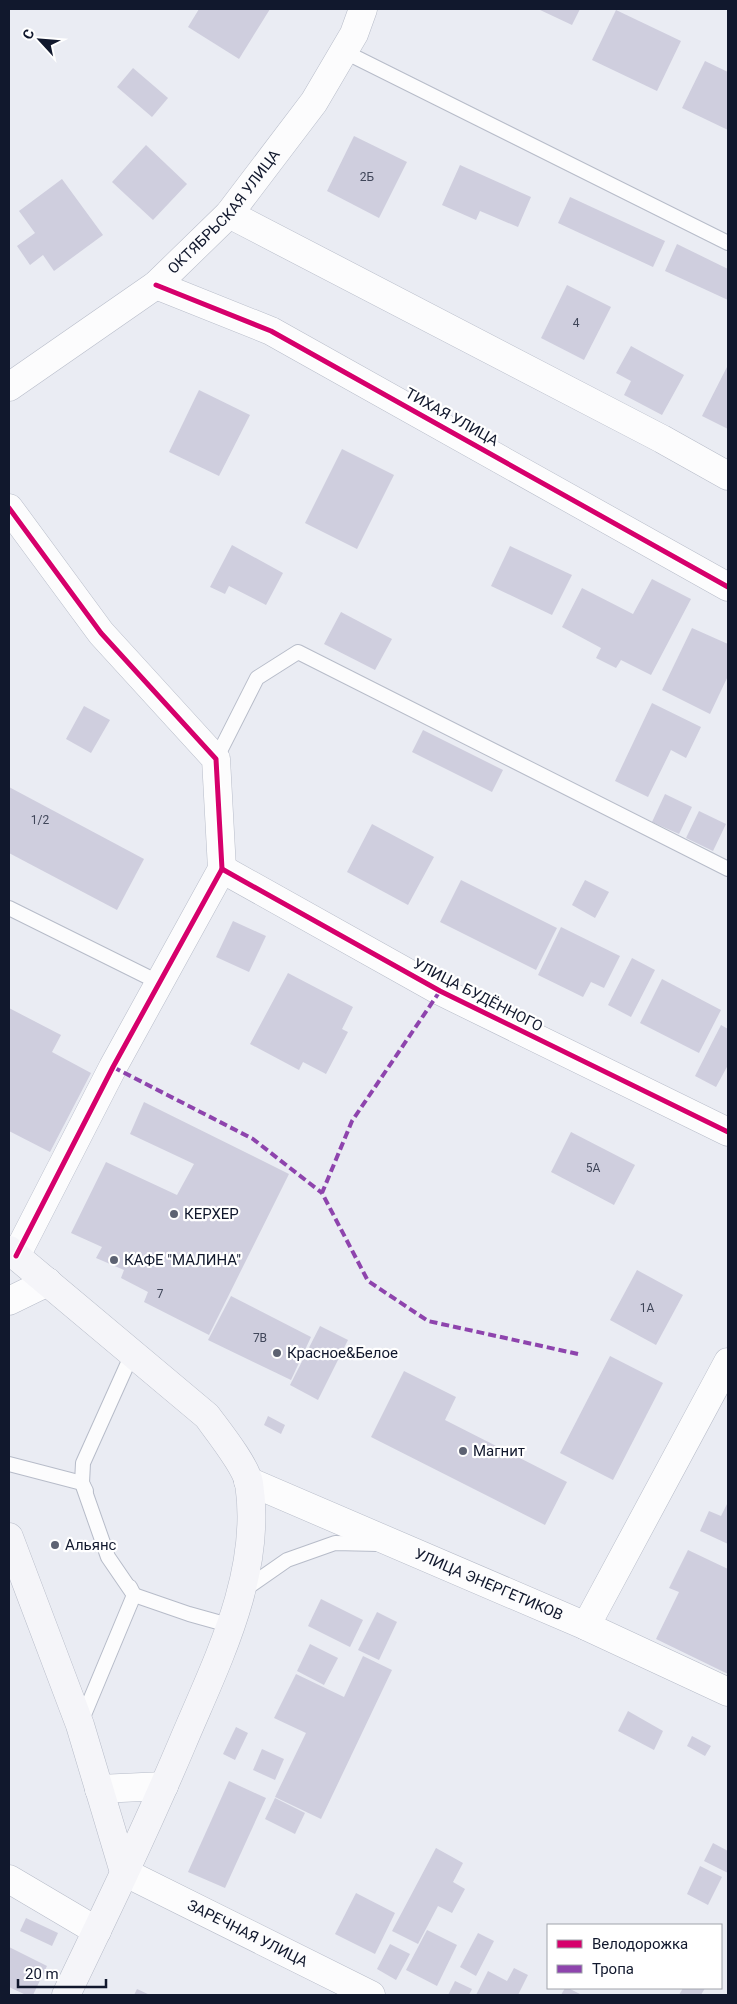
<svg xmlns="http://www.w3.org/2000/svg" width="737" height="2004" font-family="Roboto,sans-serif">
<rect width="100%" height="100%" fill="#eaecf3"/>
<g fill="#cfcede">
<polygon points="199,9 270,9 239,59 188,27"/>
<polygon points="538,9 580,9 572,25"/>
<polygon points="616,10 681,41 657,91 592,60"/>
<polygon points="705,61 728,72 728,130 682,108"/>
<polygon points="133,68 168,98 152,117 117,87"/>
<polygon points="354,136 407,162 379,218 327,191"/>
<polygon points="146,145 187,184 153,220 112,182"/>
<polygon points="460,165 531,197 518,227 480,211 476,220 442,205"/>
<polygon points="62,179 103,235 54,271 43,255 30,265 17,246 35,233 19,211"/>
<polygon points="570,197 665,241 653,267 558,223"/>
<polygon points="677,244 728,269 728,300 665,271"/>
<polygon points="567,285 611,307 584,360 541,338"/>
<polygon points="631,346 684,375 662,415 624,395 631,381 616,373"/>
<polygon points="728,365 728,429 702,416"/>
<polygon points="199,390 250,415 219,476 169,452"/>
<polygon points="342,449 394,475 357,549 305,523"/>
<polygon points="232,545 283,573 266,605 229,586 225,594 210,587"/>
<polygon points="510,546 572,575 552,615 491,586"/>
<polygon points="652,579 691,599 651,675 621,660 616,668 596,658 601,648 562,627 582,588 633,614"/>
<polygon points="341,612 392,639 375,670 324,644"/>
<polygon points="692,628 728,644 728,676 710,714 662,690"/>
<polygon points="652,703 701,727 686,758 671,750 648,797 615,781"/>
<polygon points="84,706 110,720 91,753 66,739"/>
<polygon points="423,730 503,770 492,792 412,752"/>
<polygon points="9,787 144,859 117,910 9,853"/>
<polygon points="665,794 692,807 679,834 652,822"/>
<polygon points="699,811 726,824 713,851 686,838"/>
<polygon points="372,824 434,857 408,905 347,872"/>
<polygon points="461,880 557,928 536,970 440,922"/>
<polygon points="585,880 609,892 595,918 572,905"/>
<polygon points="233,921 266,936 249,972 216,957"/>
<polygon points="561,927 620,956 604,988 591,982 583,997 538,975"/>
<polygon points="632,958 655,970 631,1017 608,1005"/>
<polygon points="288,973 353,1007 342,1029 348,1032 326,1074 303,1062 299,1070 250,1044"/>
<polygon points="662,979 721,1010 699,1053 640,1023"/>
<polygon points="9,1008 61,1035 52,1052 91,1073 50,1152 9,1131"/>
<polygon points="721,1025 728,1029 728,1065 716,1087 695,1076"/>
<polygon points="144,1102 289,1174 209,1335 144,1302 148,1292 121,1278 124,1270 96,1258 102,1247 71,1233 106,1162 177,1195 194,1164 130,1134"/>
<polygon points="571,1132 635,1165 614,1205 551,1172"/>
<polygon points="637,1270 683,1295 656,1345 610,1320"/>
<polygon points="231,1296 311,1337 291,1380 208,1340"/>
<polygon points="320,1326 348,1340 318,1400 290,1385"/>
<polygon points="610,1356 663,1383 613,1480 560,1453"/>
<polygon points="404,1371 456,1397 445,1420 567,1482 545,1525 371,1437"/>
<polygon points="268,1416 285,1425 281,1434 264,1425"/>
<polygon points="728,1502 728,1544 700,1531 709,1511 721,1516"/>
<polygon points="688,1550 728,1569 728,1674 656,1639 679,1592 669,1588"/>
<polygon points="321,1599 363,1620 350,1647 308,1626"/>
<polygon points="377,1612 397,1622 379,1660 358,1650"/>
<polygon points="310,1644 338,1658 324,1685 297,1671"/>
<polygon points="363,1656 392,1670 321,1819 275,1797 306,1733 274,1718 296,1674 344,1697"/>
<polygon points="628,1711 663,1731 654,1750 618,1731"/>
<polygon points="236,1727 248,1733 235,1760 223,1754"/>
<polygon points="692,1736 711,1746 705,1756 687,1746"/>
<polygon points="262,1749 284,1759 275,1780 253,1770"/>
<polygon points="229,1781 266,1798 225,1888 188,1872"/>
<polygon points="275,1798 305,1813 295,1834 265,1819"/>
<polygon points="713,1843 728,1851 728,1873 704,1861"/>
<polygon points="436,1848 463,1863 453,1882 465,1889 452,1913 438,1906 418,1944 392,1931"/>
<polygon points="700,1866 722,1877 708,1905 687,1894"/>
<polygon points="356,1893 395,1913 375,1954 335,1934"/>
<polygon points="26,1918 58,1933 52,1946 20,1931"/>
<polygon points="427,1930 457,1945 437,1986 406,1970"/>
<polygon points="478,1933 494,1941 476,1976 460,1967"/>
<polygon points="390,1944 410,1954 396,1980 377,1969"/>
<polygon points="9,1947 47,1966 33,1995 26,1995 9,1987"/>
<polygon points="514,1968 528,1975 518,1995 476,1995 488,1971 507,1981"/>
<polygon points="455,1981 472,1989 469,1995 448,1995"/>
<polygon points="565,1988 568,1988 582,1995 561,1995"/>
<polygon points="683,1988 705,1988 701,1995 679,1995"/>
<polygon points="137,1989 150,1995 134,1995"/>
</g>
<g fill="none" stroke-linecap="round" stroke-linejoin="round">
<g stroke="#b7bcc9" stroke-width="16">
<g id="service">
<polyline points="343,51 728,243"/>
<polyline points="216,759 257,678 298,652 728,869"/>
<polyline points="9,908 160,983"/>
<polyline points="132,1354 83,1463 82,1483 108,1557 134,1595 189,1614 232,1626"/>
<polyline points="9,1464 82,1483 86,1491"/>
<polyline points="244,1590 287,1560 335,1543 378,1544"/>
<polyline points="81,1722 134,1595 130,1587"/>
</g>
</g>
<g stroke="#b7bcc9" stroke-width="29">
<g id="minor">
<polyline points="229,214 662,439 728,476"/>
<polyline points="156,285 271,331 728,587"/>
<path id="s1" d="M9,387l147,-102 73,-71 85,-112 40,-68 9,-25"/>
<polyline points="9,508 101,633 216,759 222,869 113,1067 16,1256"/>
<polyline points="222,869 440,991 728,1132"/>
<polyline points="9,1301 48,1282"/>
<path id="s2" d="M248,1481l338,145 142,66"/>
<polyline points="586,1626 728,1362"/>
<polyline points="99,1789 164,1786"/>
<path id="s3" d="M124,1872l247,123"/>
<polyline points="9,1879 97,1931"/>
</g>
</g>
<g stroke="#b7bcc9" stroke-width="29">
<g id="secondary">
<path d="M9,1250l198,166c11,15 39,50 42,67 14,91 -33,180 -67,261 -36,85 -76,168 -116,251"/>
<polyline points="9,1537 80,1725 124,1872"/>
</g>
</g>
<use href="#service" stroke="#fcfcfd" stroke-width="14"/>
<use href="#minor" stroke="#fcfcfd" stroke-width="28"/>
<use href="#secondary" stroke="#f5f5f9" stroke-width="28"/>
<g stroke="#8e44ad" stroke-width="4" stroke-dasharray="8 4" stroke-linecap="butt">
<polyline points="440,991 352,1121 322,1193 368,1281 428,1321 578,1354"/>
<polyline points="113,1067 253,1139 322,1193"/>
</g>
<g stroke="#fff" stroke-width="8">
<g id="cycleway">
<polyline points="156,285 271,331 728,587"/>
<polyline points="9,508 101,633 216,759 222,869 113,1067 16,1256"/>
<polyline points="222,869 440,991 728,1132"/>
</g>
</g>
<use href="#cycleway" stroke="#d6006c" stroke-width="5"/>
</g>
<g fill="#5d6272" stroke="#fff" stroke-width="2">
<circle cx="174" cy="1214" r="5"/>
<circle cx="114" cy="1260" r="5"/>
<circle cx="277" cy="1353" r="5"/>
<circle cx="463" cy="1451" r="5"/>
<circle cx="55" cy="1545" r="5"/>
</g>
<g text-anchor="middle" stroke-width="4.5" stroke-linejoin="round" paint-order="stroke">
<g font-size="12" fill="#404659">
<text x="367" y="181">2Б</text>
<text x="576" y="327">4</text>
<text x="40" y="824">1/2</text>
<text x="593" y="1172">5А</text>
<text x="160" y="1298">7</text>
<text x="647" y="1312">1А</text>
<text x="260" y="1342">7В</text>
</g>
<g font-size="15" fill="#11182d" stroke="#fff">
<text dy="5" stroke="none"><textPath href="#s1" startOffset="279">ОКТЯБРЬСКАЯ УЛИЦА</textPath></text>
<text transform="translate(452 417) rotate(29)" y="5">ТИХАЯ УЛИЦА</text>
<text transform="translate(478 995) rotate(27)" y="5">УЛИЦА БУДЁННОГО</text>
<text dy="5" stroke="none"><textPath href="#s2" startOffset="262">УЛИЦА ЭНЕРГЕТИКОВ</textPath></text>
<text dy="5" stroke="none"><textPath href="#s3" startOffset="138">ЗАРЕЧНАЯ УЛИЦА</textPath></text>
</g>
<g font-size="15" fill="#11182d" stroke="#fff" text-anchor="start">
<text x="184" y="1219">КЕРХЕР</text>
<text x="124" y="1265">КАФЕ "МАЛИНА"</text>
<text x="287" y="1358">Красное&amp;Белое</text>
<text x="473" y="1456">Магнит</text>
<text x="65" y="1550">Альянс</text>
</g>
</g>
<rect width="737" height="2004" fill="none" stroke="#11182d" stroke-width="20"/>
<rect x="547" y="1924" width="175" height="65" fill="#ffffff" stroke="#a0a3ab"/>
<rect x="557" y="1940" width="25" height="8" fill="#d6006c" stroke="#a0a3ab"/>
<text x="592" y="1949" font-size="15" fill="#11182d">Велодорожка</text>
<rect x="557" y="1965" width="25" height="8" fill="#8e44ad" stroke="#a0a3ab"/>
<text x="592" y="1974" font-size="15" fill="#11182d">Тропа</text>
<g transform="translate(40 40) rotate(296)" stroke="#ffffff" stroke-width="4" paint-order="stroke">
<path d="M0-4L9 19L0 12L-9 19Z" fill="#11182d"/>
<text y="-8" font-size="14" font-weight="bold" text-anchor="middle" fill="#11182d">С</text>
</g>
<path d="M18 1979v8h88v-8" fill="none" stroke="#11182d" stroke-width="2.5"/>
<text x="25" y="1979" font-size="15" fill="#11182d" stroke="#ffffff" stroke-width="4" paint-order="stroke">20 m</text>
</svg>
